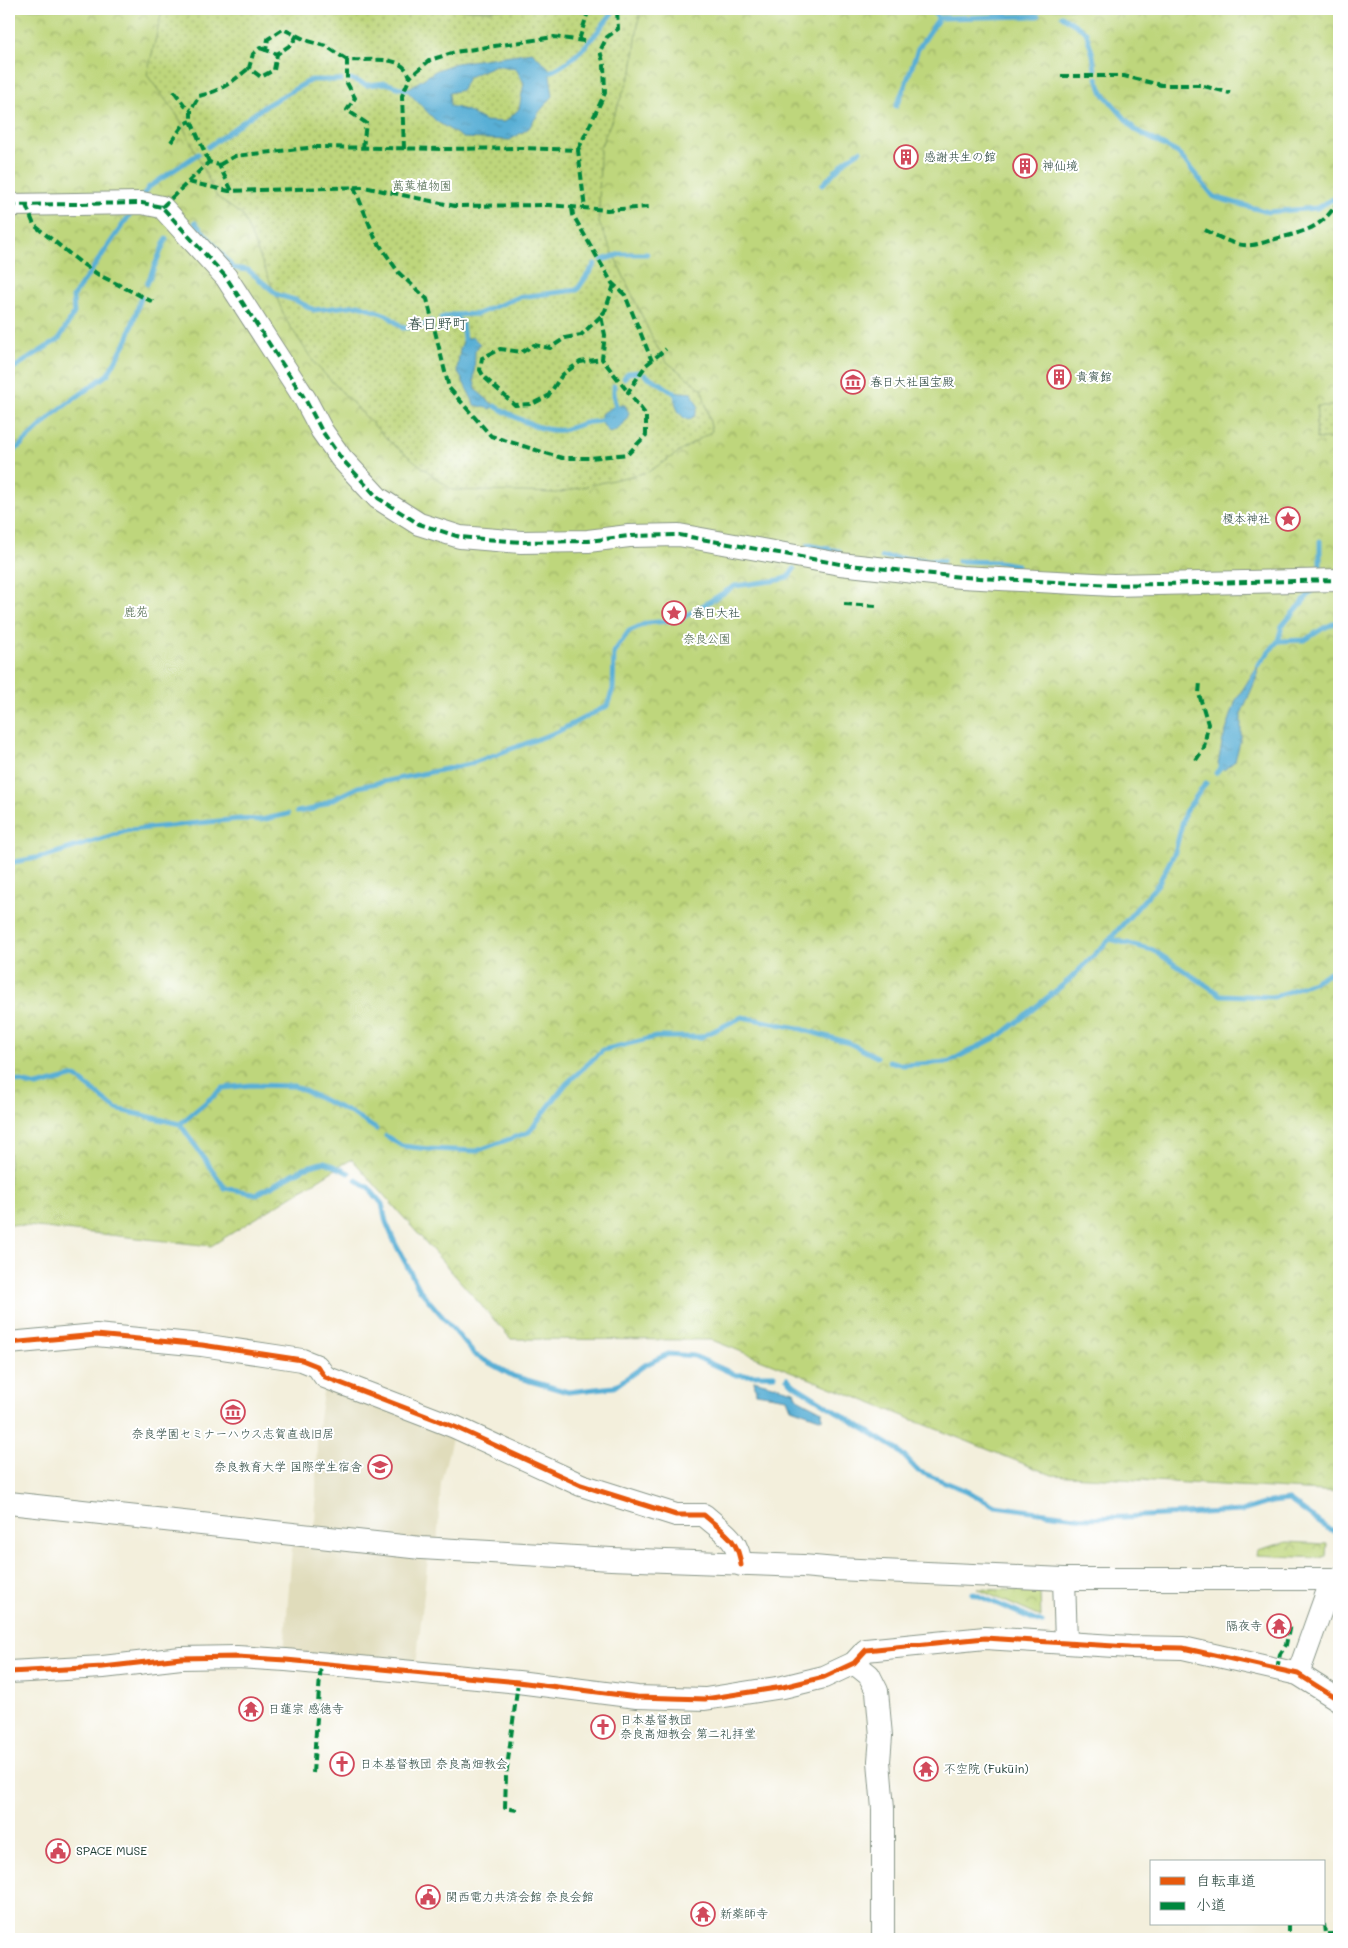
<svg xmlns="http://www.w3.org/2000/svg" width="1348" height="1948" font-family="Mali,'Klee One',sans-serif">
<defs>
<pattern id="park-crowns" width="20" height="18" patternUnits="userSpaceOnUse" patternTransform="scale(1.25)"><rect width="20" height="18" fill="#bed67b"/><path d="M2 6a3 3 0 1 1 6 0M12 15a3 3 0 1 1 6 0" fill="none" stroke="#9aaf66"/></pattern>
<pattern id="garden-dots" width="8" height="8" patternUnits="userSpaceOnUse" patternTransform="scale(1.25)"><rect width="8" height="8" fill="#bed67b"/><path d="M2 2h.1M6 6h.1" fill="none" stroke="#9aaf66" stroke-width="1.8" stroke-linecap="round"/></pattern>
<pattern id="water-ripples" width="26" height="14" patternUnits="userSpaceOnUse" patternTransform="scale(1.25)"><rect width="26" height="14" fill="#58afd5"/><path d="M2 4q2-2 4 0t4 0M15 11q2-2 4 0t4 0" fill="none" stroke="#4890ae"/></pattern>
</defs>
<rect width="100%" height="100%" fill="#fff"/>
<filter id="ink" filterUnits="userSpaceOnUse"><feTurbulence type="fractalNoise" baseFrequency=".02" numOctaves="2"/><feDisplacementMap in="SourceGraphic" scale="10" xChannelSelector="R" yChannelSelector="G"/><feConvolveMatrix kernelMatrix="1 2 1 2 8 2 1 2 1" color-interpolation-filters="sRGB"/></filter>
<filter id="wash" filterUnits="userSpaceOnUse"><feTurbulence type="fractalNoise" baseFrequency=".0096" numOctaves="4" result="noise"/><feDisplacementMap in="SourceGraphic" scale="20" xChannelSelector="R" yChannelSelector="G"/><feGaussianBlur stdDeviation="1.12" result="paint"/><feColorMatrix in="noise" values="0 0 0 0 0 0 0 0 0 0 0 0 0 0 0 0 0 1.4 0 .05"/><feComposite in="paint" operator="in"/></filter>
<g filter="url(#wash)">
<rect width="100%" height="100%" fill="#f3efdc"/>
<polygon fill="#e0dcbb" points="325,1377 455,1427 441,1482 437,1549 429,1549 416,1666 284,1653 293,1534 315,1536 317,1434"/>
<g fill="url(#park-crowns)" stroke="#6e8a58">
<polygon points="9,9 1339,9 1339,1492 1052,1475 712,1340 511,1339 352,1159 211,1246 9,1224"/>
<polygon points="1287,1542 1327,1544 1326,1556 1319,1558 1256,1555 1257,1550"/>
<polygon points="977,1589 1040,1591 1041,1617"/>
</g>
<g fill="url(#garden-dots)" stroke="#6e8a58">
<polygon points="166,9 452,9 491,11 495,9 640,9 632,71 600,148 599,223 654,342 667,362 702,389 712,431 648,472 557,493 452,490 390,442 315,364 286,320 243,216 217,197 179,118 147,75 162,11"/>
<polygon points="1317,406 1339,406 1339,439 1316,439"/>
</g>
<g fill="url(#water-ripples)" stroke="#3c7684" fill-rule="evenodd">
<path d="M532,52l17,16 4,28 -13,15 -11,17 -19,12 -47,-2 -27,-17 -30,-31 31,-20 19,-7zM496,65l20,4 8,14 -5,26 -14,13 -20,-1 -19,-11 -16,-4 -1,-13 13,-3 6,-13z"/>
<polygon points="473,337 480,344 475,351 474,381 477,391 495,406 491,409 475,405 457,370 460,349 464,339"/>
<path d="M682,392l10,1 6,13 -3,10 -7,4c-11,-5 -13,-15 -14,-27z"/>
<path d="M616,405h9l4,8c-3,10 -9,17 -20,20l-8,-11v-8z"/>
<polygon points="1258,665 1257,677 1241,714 1241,738 1235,761 1224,770 1218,764 1222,743 1236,700"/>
<polygon points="754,1380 794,1391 799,1399 822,1411 822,1419 791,1408 787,1398 756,1393"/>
</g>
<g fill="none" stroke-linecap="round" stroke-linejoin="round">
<g stroke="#58afd5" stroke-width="5">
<polyline points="929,9 939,18 1038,16"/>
<polyline points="1062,16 1086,32 1093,55 1095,70"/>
<path d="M550,72c29,-13 46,-38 65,-63"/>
<polyline points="1097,78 1103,93 1135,130 1178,153 1214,197 1268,212 1317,208 1337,197"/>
<polyline points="351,79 367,85 386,83 406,90"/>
<polyline points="896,106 905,86 918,49 939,18"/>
<polyline points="208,147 265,106 311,80 341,80"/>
<polyline points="822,185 845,161 860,151"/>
<polyline points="142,197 149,187 198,154"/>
<polyline points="195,223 207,236 233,268 248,270 278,295 295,300 314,310 359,305 387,315 403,328 417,327 431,321"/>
<polyline points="602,260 621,254 647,254"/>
<polyline points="147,284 166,239"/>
<polyline points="452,315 462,323 464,339"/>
<polyline points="441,318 452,315 477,314 519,297 577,290 595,264"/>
<polyline points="9,371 59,339 74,313 73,297 133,210"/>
<polyline points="645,375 661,384 674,393"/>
<polyline points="624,378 628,373 639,372"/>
<polyline points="614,386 614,399 616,405 614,411"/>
<path d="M495,406c17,10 47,27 67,24 7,-1 15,-5 23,-7 8,-2 15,0 23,-5"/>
<polyline points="9,456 56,412 108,374 127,340 141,298"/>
<polyline points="808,545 839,551"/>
<polyline points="882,557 943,561"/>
<polyline points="958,561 998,562 1017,565"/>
<polyline points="1320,568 1320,541"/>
<polyline points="1278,641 1305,640 1322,629 1339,621"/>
<polyline points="1258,665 1278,641 1282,626 1312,591"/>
<polyline points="1216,773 1221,767"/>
<polyline points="297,812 313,809 358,787 470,764 557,732 607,706 613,689 614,652 629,631 647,623 679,620 735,586 779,580 788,577 794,569"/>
<polyline points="9,863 46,856 129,830 239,819 261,820 288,814"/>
<polyline points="1110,939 1158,884 1175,852 1185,812 1206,783"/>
<polyline points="889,1061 903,1065 948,1062 1001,1035 1069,980 1110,939 1153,950 1221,995 1274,997 1313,982 1339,967"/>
<polyline points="9,1079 37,1086 75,1076 116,1109 180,1124 225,1188 257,1194 304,1168 325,1162 349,1173"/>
<polyline points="180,1124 223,1088 251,1085 294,1086 353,1114 376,1129"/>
<polyline points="386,1136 402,1146 429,1149 476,1151 529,1132 566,1084 603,1050 656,1037 701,1037 742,1017 798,1028 849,1043 877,1057"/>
<polyline points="356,1180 369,1188 382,1204 386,1222 395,1243 420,1290 475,1355 513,1376 568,1392 614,1387 645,1365 668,1354 694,1356 736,1375 774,1375"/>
<polyline points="787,1378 794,1385 898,1450 918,1471 967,1491 995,1506 1083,1518 1124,1517 1242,1511 1271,1502 1289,1500 1328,1529 1339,1532"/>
<polyline points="972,1593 1042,1623"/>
</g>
</g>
</g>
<g filter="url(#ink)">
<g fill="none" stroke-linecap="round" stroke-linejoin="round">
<g stroke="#899688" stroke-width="24">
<g id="minor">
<polyline points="9,205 142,203 162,207 226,277 305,399 322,431 341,458 378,498 419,524 460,537 521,542 588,541 629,536 679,535 840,564 961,577 1113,585 1339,580"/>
<path d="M9,1343l87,-8 106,10 100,15 15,6 8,11 130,50 126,58 95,30h28c19,17 34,23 37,50"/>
<polyline points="9,1503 421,1548 611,1559 803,1566 836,1569 1064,1579 1332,1579 1339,1581"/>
<polyline points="1064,1579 1066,1642"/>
<polyline points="854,1663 869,1675 877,1691 881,1736 879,1761 883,1809 883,1939"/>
<polyline points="9,1672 103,1667 181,1658 237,1657 286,1660 518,1682 637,1697 705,1699 783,1687 824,1677 854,1663 866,1650 985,1638 1130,1647 1183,1648 1298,1674 1339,1700"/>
<polyline points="1298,1674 1332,1579"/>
</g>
</g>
<use href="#minor" stroke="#fff" stroke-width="22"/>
<g stroke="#00873e" stroke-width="4" stroke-dasharray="8 4" stroke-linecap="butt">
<polyline points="297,35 292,44 277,54 266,50 268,39 283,29 308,41 326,46 347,60"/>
<polyline points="579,40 589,9"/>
<polyline points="266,50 260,48 253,54 249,68 261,77 274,70 277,54"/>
<polyline points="1061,76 1124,76 1161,85 1200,85 1230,93"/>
<polyline points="174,91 185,106 191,110"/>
<polyline points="171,142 184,124 191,121"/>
<path d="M363,148l3,-25 -19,-13 8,-12 -8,-15v-23c20,2 55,-8 63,17l20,-17 25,-8 99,-15 30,4"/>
<polyline points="404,149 402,96 410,77"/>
<polyline points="578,150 605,93 604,65 600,51 607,37 618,29 617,9"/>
<path d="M209,162l-18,-41v-11l8,-14c22,-5 33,-14 50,-28"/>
<polyline points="219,165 235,156 317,147 445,149 521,148 578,150 585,209"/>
<polyline points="188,182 229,191 364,187 455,206 549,205 607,210 649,207"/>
<polyline points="354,187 375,238 399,273 427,299 449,388 491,436 562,458 590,458 628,454 646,435 646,415 628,392 646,365 666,349"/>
<polyline points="9,205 142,203 162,207 226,277 305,399 322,431 341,458 378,498 419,524 460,537 521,542 588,541 629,536 679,535 840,564 961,577 1113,585 1339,580"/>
<polyline points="26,205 34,225 81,263 99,275 153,302"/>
<polyline points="162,207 209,162 219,165 232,191"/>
<polyline points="572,208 573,215 612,283 625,295 652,361"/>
<path d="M1205,230c14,7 31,17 47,15 9,-1 18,-5 27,-7 28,-7 44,-11 60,-38"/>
<polyline points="614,285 605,311 601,316 605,335 602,359 628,392"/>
<polyline points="601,316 581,335 565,338 550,348 534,345 522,352 500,349 482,358 480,370 484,377 515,405 532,404 548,396 562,375 580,362 602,359"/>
<polyline points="844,604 876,606"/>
<polyline points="1196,760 1204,748 1208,724 1199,694 1200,682"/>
<polyline points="1277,1669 1280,1654 1286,1645 1290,1624"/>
<polyline points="313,1773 321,1663"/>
<polyline points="517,1810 505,1808 506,1776 518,1682"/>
<polyline points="1288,1924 1288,1939"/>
<polyline points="1324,1924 1325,1934 1339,1934"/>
</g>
<g stroke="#fff" stroke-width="8">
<g id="cycleway">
<path d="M9,1343l87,-8 106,10 100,15 15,6 8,11 130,50 126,58 95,30h28c19,17 34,23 37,50"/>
<polyline points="9,1672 103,1667 181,1658 237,1657 286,1660 518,1682 637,1697 705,1699 783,1687 824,1677 854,1663 866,1650 985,1638 1130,1647 1183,1648 1298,1674 1339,1700"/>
</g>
</g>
<use href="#cycleway" stroke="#e8590c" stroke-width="5"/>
</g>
</g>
<defs>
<g id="building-ring" transform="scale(1.25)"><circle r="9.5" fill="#fff" stroke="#d1495b" stroke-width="1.5"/><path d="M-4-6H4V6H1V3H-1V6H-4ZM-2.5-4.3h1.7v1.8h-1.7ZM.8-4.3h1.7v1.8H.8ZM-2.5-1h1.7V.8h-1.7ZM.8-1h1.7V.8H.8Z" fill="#d1495b"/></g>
<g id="museum-ring" transform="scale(1.25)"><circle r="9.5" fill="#fff" stroke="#d1495b" stroke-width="1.5"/><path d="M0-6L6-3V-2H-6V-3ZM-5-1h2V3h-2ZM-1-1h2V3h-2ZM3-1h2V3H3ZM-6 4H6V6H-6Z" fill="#d1495b"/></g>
<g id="sight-ring" transform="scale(1.25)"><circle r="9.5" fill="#fff" stroke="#d1495b" stroke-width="1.5"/><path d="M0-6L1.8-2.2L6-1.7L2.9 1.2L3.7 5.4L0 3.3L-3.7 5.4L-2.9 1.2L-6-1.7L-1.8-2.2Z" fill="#d1495b"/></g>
<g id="university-ring" transform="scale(1.25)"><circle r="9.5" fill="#fff" stroke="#d1495b" stroke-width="1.5"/><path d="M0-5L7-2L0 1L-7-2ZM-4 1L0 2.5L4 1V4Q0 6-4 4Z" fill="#d1495b"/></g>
<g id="temple-ring" transform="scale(1.25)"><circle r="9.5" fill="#fff" stroke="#d1495b" stroke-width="1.5"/><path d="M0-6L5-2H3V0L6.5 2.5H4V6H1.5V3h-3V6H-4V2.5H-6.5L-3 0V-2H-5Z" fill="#d1495b"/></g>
<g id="church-ring" transform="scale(1.25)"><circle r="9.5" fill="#fff" stroke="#d1495b" stroke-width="1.5"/><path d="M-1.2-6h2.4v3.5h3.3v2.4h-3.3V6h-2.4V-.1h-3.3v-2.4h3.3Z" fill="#d1495b"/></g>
<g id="civic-ring" transform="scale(1.25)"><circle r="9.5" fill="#fff" stroke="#d1495b" stroke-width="1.5"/><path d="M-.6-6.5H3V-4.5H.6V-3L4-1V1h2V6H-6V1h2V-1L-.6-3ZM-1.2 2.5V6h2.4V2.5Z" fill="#d1495b"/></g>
</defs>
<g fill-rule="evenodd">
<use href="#building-ring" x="906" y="157"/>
<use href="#building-ring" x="1025" y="166"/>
<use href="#building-ring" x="1059" y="377"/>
<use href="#museum-ring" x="853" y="382"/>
<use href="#sight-ring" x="1288" y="519"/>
<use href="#sight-ring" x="674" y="613"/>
<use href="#museum-ring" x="233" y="1412"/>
<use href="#university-ring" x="380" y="1467"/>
<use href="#temple-ring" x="1279" y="1626"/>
<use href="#temple-ring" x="251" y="1709"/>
<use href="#church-ring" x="603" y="1727"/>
<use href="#church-ring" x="342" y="1764"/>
<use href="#temple-ring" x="926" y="1769"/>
<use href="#civic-ring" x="58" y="1851"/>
<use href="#civic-ring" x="428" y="1897"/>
<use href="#temple-ring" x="703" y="1914"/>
</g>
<g text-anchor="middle" stroke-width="4" stroke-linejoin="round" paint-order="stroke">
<g font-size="12" fill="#1f3d34" stroke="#fff" text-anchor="start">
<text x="924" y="161">感謝共生の館</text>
<text x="1042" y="170">神仙境</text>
<text x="1076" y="381">貴賓館</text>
<text x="870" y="386">春日大社国宝殿</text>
<text x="1270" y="523" text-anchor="end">榎本神社</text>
<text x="692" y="617">春日大社</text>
<text x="233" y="1438" text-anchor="middle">奈良学園セミナーハウス志賀直哉旧居</text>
<text x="362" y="1471" text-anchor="end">奈良教育大学 国際学生宿舎</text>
<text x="1262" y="1630" text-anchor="end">隔夜寺</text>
<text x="268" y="1713">日蓮宗 感徳寺</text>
<text x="620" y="1724">日本基督教団<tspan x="620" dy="14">奈良高畑教会 第二礼拝堂</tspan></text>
<text x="360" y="1768">日本基督教団 奈良高畑教会</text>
<text x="944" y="1773">不空院 (Fukūin)</text>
<text x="76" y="1855">SPACE MUSE</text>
<text x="446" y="1901">関西電力共済会館 奈良会館</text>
<text x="720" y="1918">新薬師寺</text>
</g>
<g font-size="12" fill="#476346" stroke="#fff">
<text x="422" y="190">萬葉植物園</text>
<text x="136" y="616">鹿苑</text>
<text x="707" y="643">奈良公園</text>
</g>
<g font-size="15" fill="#1f3d34" stroke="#fff">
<text x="437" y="329">春日野町</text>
</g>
</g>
<rect width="1348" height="1948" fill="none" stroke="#fff" stroke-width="30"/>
<rect x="1150" y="1860" width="175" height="65" fill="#ffffff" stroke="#a5b1ae"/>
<rect x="1160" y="1877" width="25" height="8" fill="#e8590c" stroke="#a5b1ae"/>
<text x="1196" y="1886" font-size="15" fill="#1f3d34">自転車道</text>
<rect x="1160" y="1902" width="25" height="8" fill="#00873e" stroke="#a5b1ae"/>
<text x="1196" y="1910" font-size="15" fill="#1f3d34">小道</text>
</svg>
